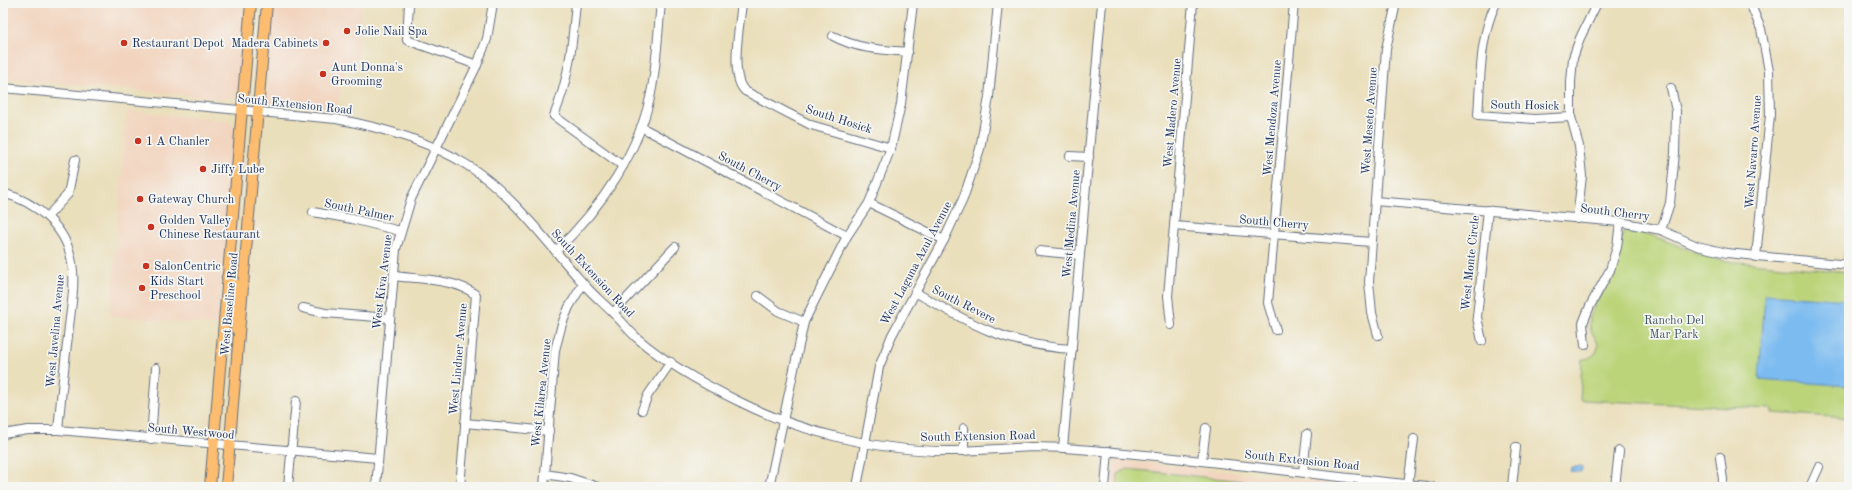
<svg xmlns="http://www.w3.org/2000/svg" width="1852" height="490" font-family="'Old Standard TT',serif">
<rect width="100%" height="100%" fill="#f6f6f2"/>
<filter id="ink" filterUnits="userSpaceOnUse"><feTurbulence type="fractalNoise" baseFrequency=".025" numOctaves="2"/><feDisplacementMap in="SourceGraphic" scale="8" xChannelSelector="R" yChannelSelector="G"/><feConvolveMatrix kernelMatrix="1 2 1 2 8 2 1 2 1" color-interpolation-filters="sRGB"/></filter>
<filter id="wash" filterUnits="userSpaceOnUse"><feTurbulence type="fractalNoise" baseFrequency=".012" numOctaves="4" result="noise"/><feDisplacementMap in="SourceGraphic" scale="16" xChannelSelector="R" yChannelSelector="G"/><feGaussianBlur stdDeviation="0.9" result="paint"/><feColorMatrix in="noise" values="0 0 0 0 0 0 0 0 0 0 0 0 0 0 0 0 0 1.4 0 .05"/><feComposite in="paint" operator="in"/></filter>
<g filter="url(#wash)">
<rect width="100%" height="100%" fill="#eadfbb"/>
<g fill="#f2d4be">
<polygon points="3,3 245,3 238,89 235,96 225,99 3,78"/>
<polygon points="274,3 362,3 356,70 344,69 337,111 275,105 268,102 266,94"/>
<polygon points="127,111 225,120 231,122 234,128 218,325 110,316"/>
<polygon points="1117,460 1327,482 1327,487 1111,487 1114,463"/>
</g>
<g fill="#bbd479" stroke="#6b826c">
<path d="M1625,230h12l74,28 17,3 121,11v146l-77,-5v-4l-192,-9 2,-41c8,0 14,-4 16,-12 1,-8 -11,-14 -8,-29 2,-14 18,-31 24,-46 5,-13 4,-29 11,-42z"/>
<polygon points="1127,469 1301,487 1117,487 1118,474"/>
</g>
<g fill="#7bbbf0" stroke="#4b75a7">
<polygon points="1765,294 1849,300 1849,386 1759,379"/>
<polygon points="1581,466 1583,468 1581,472 1570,471 1571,468"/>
</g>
</g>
<g filter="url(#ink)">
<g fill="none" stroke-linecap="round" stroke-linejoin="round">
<g stroke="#636d7f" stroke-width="10">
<g id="minor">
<polyline points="409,3 407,40 477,65"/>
<path d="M576,3c-4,42 -6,73 -22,113l69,50"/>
<path d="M742,3c-2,21 -13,74 3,88l66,34 80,23"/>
<path d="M1496,3c-17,35 -15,74 -18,112l57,4 36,-2"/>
<polyline points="1750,3 1761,29 1769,71 1770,115 1756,257"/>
<path d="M833,36c24,13 49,14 75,16"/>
<path d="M3,88l333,31c44,8 93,22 131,46 44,27 81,79 115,117 9,11 20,20 30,30 9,8 16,18 25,26 30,26 68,47 103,64 60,30 139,49 206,49 28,0 56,-2 85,-4 20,0 40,1 60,3 115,9 230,27 345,37"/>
<polyline points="641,127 847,236"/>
<polyline points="1070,156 1089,157"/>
<path d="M3,193c33,9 64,34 69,70 4,23 -2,50 -4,73 -4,31 -7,63 -10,94"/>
<polyline points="1375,201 1620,222 1661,230 1697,246 1727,253 1849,265"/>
<polyline points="869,203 944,240"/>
<polyline points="313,212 352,219 400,231"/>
<polyline points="47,217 68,194 75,160"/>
<polyline points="1577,219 1582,176 1579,146 1571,117 1571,82 1573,58 1580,38 1597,3"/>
<polyline points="1174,226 1371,242"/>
<polyline points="1661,230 1670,203 1675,153 1676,111 1671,88"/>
<path d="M556,251c45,-43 85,-101 96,-163 5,-28 6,-57 9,-85"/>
<polyline points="1039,251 1080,255"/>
<polyline points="1848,265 1849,250"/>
<path d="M394,276c23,3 64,3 82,19l-16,192"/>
<path d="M915,292c55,32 92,53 157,57"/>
<polyline points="758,296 778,311 804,322"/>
<polyline points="303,308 325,313 390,318"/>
<polyline points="613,313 675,247"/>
<polyline points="1171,325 1168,296 1193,3"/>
<polyline points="1276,330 1268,303 1294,3"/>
<polyline points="1378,335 1372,313 1369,282 1386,49 1396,3"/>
<polyline points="1482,341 1477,317 1488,210"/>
<polyline points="1585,345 1583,323 1590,306 1610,270 1617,247 1620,222"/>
<polyline points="642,410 648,395 671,362"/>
<polyline points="465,423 549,431"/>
<polyline points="964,428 964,451"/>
<polyline points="3,434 28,430 58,430 378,458"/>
<polyline points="151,439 156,368"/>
<polyline points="1063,448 1102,3"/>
<polyline points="1720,457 1723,480 1722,487"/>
<polyline points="1202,460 1206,428"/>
<polyline points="1303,472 1307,434"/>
<polyline points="545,474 570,478 598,487"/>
<polyline points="1408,485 1414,439"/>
<polyline points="288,487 296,401"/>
<polyline points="376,487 396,249 411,199 477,65 487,39 493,3"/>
<polyline points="544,487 555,350 562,324 569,307 583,284"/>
<polyline points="769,487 804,322 847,236 869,203 891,148 901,104 913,3"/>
<polyline points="857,487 879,367 892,335 944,240 963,199 980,149 989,97 998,3"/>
<polyline points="1105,487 1108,451"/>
<polyline points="1512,487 1516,447"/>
<polyline points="1615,487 1619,451"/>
<polyline points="1810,487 1819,467"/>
</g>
</g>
<g stroke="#636d7f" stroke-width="12">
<g id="major">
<polyline points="227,277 233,280 235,285 233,316 236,329"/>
<polyline points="210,487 251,3"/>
<polyline points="226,487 267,3"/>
</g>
</g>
<use href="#minor" stroke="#fff" stroke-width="8"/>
<use href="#major" stroke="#fcbd6f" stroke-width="10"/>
</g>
</g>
<g fill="#c8321e" stroke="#f6f6f2" stroke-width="1.5">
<circle cx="347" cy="31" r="4"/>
<circle cx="124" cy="43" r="4"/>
<circle cx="326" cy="43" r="4"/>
<circle cx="323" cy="74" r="4"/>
<circle cx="138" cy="141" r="4"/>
<circle cx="203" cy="169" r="4"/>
<circle cx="140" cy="199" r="4"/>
<circle cx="151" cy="227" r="4"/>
<circle cx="146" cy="266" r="4"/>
<circle cx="142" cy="288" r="4"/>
</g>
<g text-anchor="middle" stroke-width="3.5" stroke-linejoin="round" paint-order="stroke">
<g font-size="12" fill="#1b2f5e" stroke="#f6f6f2" text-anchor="start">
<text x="355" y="35">Jolie Nail Spa</text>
<text x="132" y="47">Restaurant Depot</text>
<text x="318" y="47" text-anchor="end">Madera Cabinets</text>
<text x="331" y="71">Aunt Donna's<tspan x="331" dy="14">Grooming</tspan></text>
<text x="146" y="145">1 A Chanler</text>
<text x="211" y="173">Jiffy Lube</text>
<text x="148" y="203">Gateway Church</text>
<text x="159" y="224">Golden Valley<tspan x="159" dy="14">Chinese Restaurant</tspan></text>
<text x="154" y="270">SalonCentric</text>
<text x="150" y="285">Kids Start<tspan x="150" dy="14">Preschool</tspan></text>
</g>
<g font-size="12" fill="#1b2f5e" stroke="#f6f6f2">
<text transform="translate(295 104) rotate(6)" y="4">South Extension Road</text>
<text transform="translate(1525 105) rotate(1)" y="4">South Hosick</text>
<text transform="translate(1172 113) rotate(-85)" y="4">West Madero Avenue</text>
<text transform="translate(1272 118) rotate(-85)" y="4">West Mendoza Avenue</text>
<text transform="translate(839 119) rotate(18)" y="4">South Hosick</text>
<text transform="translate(1369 121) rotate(-86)" y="4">West Meseto Avenue</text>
<text transform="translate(1753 152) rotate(-86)" y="4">West Navarro Avenue</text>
<text transform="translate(750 171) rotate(28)" y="4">South Cherry</text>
<text transform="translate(359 210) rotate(12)" y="4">South Palmer</text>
<text transform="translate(1615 212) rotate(7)" y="4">South Cherry</text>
<text transform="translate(1274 222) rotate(5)" y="4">South Cherry</text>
<text transform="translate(1071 224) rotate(-85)" y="4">West Medina Avenue</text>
<text transform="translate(916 263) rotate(-62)" y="4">West Laguna Azul Avenue</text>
<text transform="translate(1470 263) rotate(-84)" y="4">West Monte Circle</text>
<text transform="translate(593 273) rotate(47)" y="4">South Extension Road</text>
<text transform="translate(382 282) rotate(-83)" y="4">West Kiva Avenue</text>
<text transform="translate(229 304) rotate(-85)" y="4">West Baseline Road</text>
<text transform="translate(964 304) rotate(27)" y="4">South Revere</text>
<text transform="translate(55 331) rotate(-85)" y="4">West Javelina Avenue</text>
<text transform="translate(458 359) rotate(-85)" y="4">West Lindner Avenue</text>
<text transform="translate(541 393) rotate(-84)" y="4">West Kilarea Avenue</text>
<text transform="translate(191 431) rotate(5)" y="4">South Westwood</text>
<text transform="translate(978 436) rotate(-1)" y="4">South Extension Road</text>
<text transform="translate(1302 460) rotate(6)" y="4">South Extension Road</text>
</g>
<g font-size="12" fill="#435865" stroke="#f6f6f2">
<text x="1674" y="324">Rancho Del<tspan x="1674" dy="14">Mar Park</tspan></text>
</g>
</g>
<rect width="1852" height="490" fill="none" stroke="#f6f6f2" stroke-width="16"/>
</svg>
